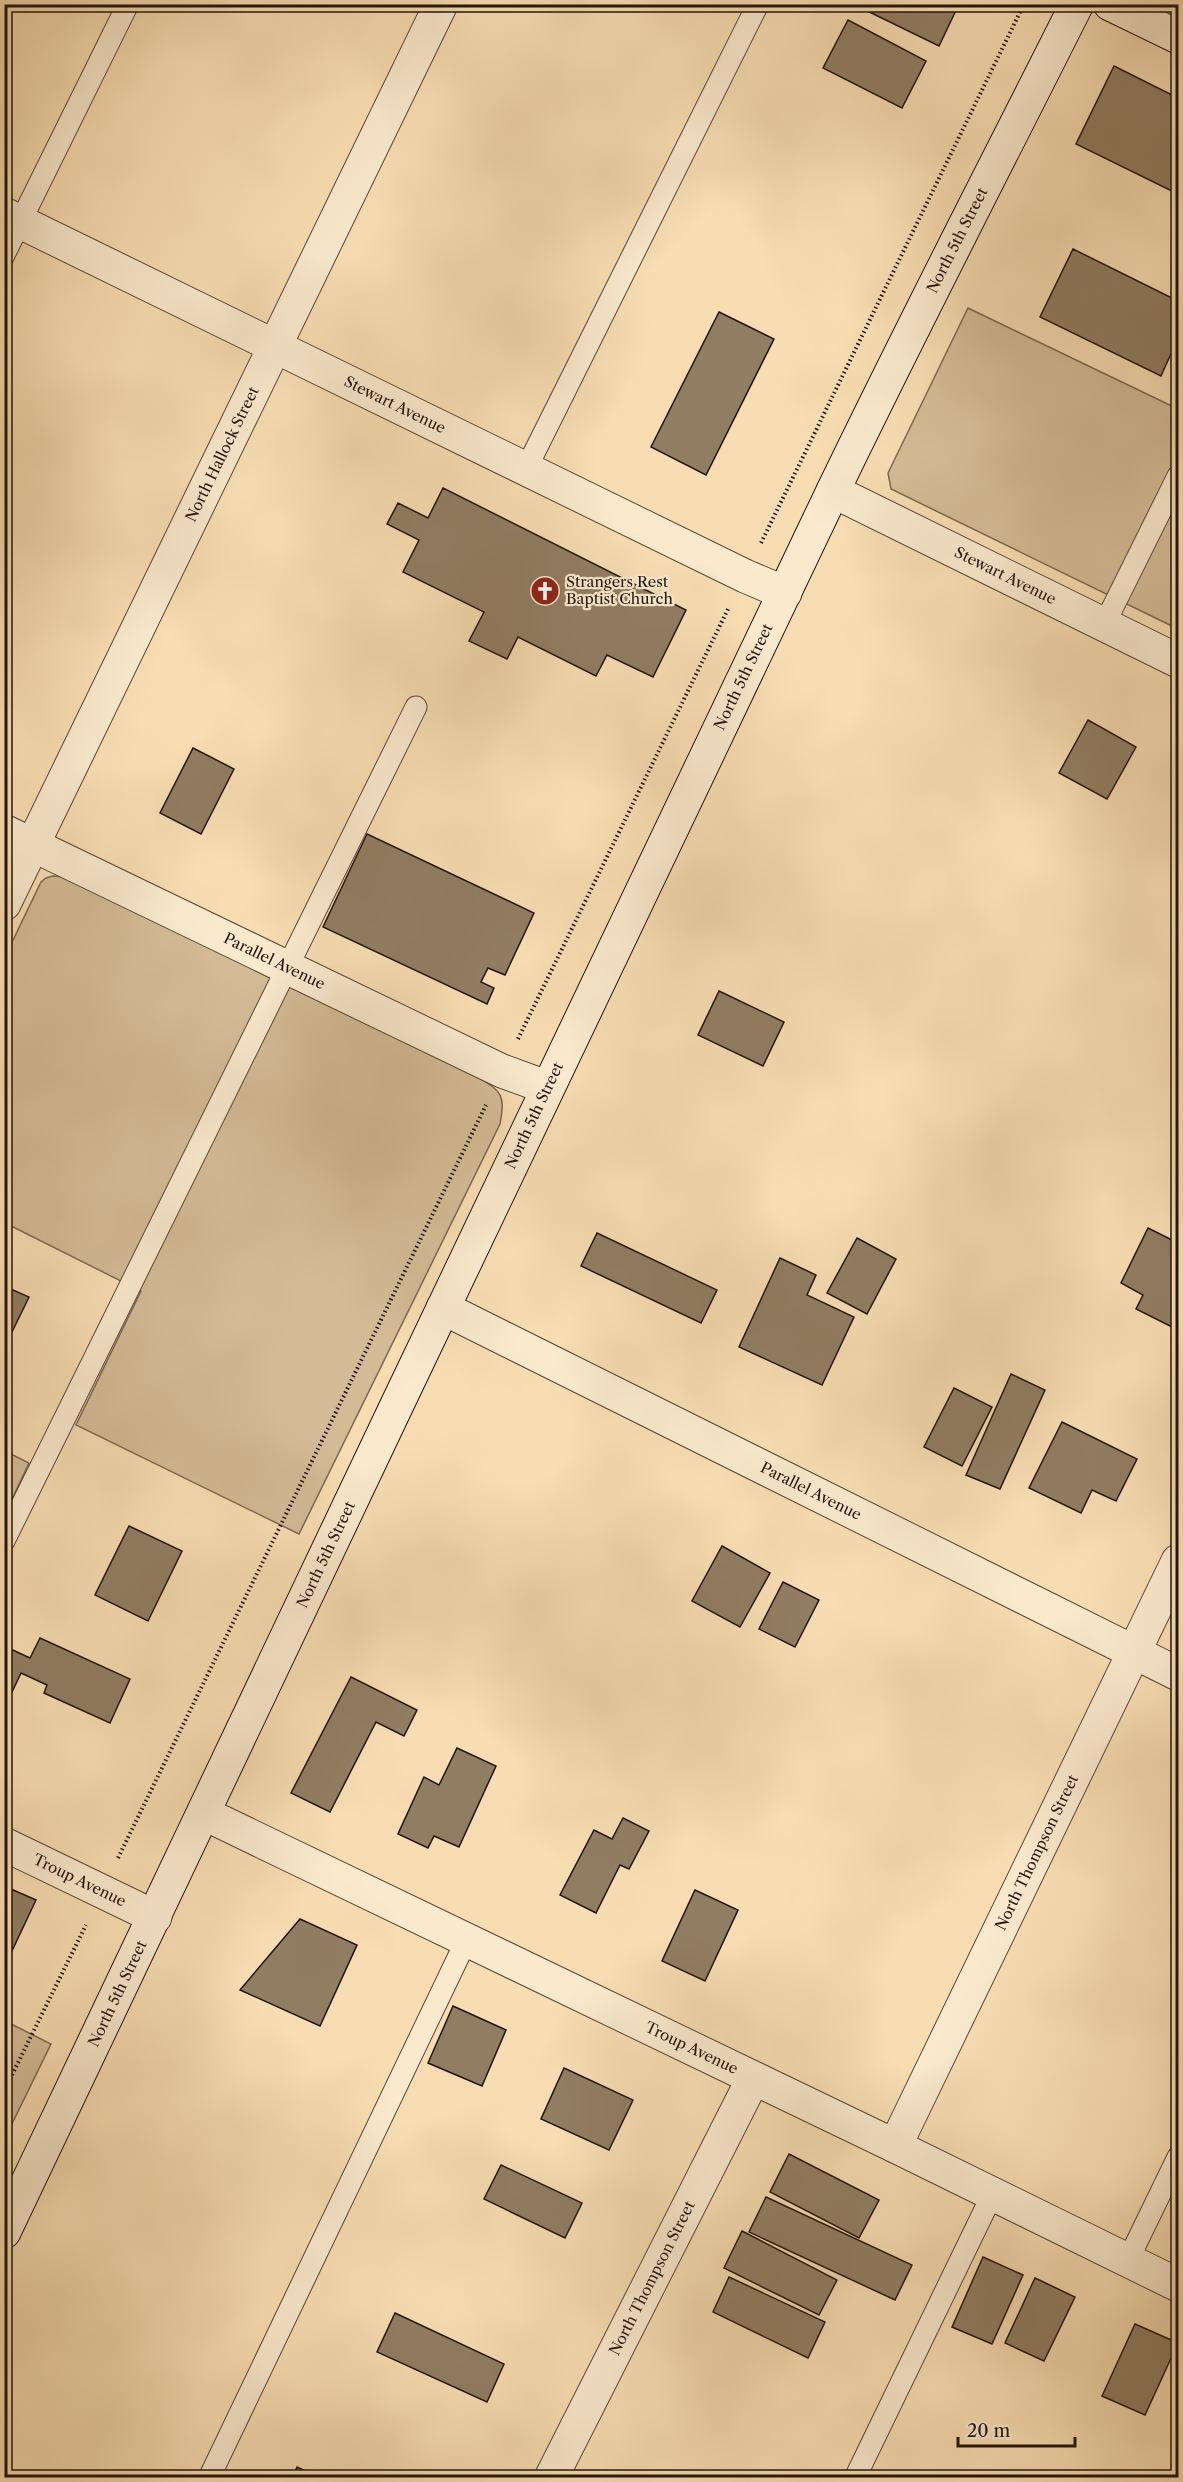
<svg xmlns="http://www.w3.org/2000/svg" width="1183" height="2482" font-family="'Libre Caslon Text',serif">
<rect width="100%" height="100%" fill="#f8ddb2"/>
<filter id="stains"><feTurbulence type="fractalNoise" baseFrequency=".00333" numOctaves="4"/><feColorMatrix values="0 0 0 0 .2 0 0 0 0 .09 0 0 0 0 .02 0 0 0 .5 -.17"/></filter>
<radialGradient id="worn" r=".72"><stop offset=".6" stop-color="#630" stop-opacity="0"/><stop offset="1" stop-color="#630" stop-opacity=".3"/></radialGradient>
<g fill="#d4bb96" stroke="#7b6851" stroke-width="1.5">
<polygon points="968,308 1178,409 1178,629 891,489 888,473"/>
<path d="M53,876l11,1 414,200c25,15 27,19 22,47l-201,410 -223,-109 65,-134 -136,-68 -1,-264 37,-77 5,-4z"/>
<polygon points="5,1451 29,1463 5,1514"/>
<polygon points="5,2021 51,2044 5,2138"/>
</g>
<g fill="#917d62" stroke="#22140c" stroke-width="1.5">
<polygon points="853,4 959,4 939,46"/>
<polygon points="848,20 926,61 902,108 823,68"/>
<polygon points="1114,66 1178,98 1178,194 1076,144"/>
<polygon points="1073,249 1178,301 1178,338 1161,376 1040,317"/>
<polygon points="719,312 774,339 706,475 651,447"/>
<polygon points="443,488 686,610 653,677 607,655 596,676 518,637 507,659 469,641 484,612 403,572 419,540 387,524 398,503 428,518"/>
<polygon points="1088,720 1136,747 1107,799 1059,773"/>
<polygon points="193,748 234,769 201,834 160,813"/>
<polygon points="367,834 534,913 505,975 488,968 481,982 494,988 487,1004 323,927"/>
<polygon points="719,991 784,1022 763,1066 698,1035"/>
<polygon points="1148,1228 1178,1243 1178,1330 1136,1309 1143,1295 1121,1283"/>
<polygon points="597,1233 717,1290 701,1323 581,1266"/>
<polygon points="857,1238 896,1259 867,1314 827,1293"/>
<polygon points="780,1258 816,1275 807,1295 854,1317 822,1385 739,1347"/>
<polygon points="4,1286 29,1297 10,1336 4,1333"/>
<polygon points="1011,1374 1045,1390 1000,1489 966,1475"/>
<polygon points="954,1388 992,1407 962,1466 924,1447"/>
<polygon points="1062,1422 1137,1459 1116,1501 1092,1490 1081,1513 1029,1488"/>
<polygon points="129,1526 182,1551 148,1621 95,1595"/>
<polygon points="722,1546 770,1573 740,1627 692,1601"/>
<polygon points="783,1582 819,1600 795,1647 759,1629"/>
<polygon points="40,1638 130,1679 110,1723 44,1693 47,1685 21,1673 4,1709 4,1646 30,1658"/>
<polygon points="351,1677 417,1710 404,1736 376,1722 330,1812 291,1793"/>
<polygon points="457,1748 496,1766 459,1847 434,1836 428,1848 398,1834 424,1777 439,1785"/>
<polygon points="623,1818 649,1831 629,1869 620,1865 596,1913 560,1895 594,1830 612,1839"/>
<polygon points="4,1886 36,1900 11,1953 4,1950"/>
<polygon points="695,1890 738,1910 705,1981 662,1961"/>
<polygon points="300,1919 357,1945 320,2026 240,1990"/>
<polygon points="453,2006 506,2030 482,2086 428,2063"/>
<polygon points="564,2068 633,2100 609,2150 541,2119"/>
<polygon points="789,2154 879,2200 859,2238 770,2192"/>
<polygon points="501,2165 582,2203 565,2238 484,2199"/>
<polygon points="766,2197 912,2265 895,2300 749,2232"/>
<polygon points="742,2231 837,2280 819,2315 724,2268"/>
<polygon points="983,2257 1023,2275 992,2344 952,2327"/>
<polygon points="729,2277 825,2322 808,2358 713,2312"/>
<polygon points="1035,2278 1075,2297 1044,2361 1005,2343"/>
<polygon points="395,2313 504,2364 487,2402 377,2352"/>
<polygon points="1135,2324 1178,2343 1145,2415 1102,2396"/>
<polygon points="297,2467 320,2478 292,2478"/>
</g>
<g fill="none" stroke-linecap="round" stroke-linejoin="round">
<g stroke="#584636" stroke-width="23">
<g id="lane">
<polyline points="4,255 128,4"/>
<polyline points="526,469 758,4"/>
<polyline points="1104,625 1178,476"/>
<polyline points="4,1541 416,707"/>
<polyline points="1128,2260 1178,2157"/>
<polyline points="209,2478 466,1941"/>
<polyline points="855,2478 992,2195"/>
</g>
</g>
<g stroke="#584636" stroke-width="35">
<g id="street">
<path id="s1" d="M4,214l741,362 40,17"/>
<path id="s2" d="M833,491l345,170"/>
<path id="s3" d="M4,831l498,240 44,16"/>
<path id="s4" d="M4,904l437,-900"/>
<path id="s5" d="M443,1308l735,366"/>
<path id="s6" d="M205,1814l690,332 283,139"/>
<path id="s7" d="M4,1844l151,73"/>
<path id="s8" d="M895,2146l283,-585"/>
<path id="s9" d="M551,2478l202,-399"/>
</g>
</g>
<g stroke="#22140c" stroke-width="35">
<g id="secondary">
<polyline points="1110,4 1178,37"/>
<path id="s10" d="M4,2232c277,-579 549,-1161 828,-1739 79,-164 163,-326 245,-489"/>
</g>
</g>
<g stroke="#22140c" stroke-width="4" stroke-dasharray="1.5 3" stroke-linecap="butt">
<polyline points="761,543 1024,4"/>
<polyline points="518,1039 728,609"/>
<polyline points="118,1858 486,1105"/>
<polyline points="4,2091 86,1925"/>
</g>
<use href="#lane" stroke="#fae9cd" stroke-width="21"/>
<use href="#street" stroke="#fae9cd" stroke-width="33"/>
<use href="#secondary" stroke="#fae9cd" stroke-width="33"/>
</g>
<defs>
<g id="church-disc" transform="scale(1.5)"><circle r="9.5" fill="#8f2418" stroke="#fae9cd"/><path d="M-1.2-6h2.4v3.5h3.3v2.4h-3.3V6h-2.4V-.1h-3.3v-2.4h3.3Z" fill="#fff"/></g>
</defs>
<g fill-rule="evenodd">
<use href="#church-disc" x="545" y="591"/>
</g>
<g text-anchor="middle" stroke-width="4.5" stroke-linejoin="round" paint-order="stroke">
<g font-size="15" fill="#22140c" stroke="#fae9cd">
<text dy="5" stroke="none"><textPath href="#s10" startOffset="2208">North 5th Street</textPath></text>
<text dy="5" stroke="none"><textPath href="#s1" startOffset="435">Stewart Avenue</textPath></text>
<text dy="5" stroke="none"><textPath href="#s4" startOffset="500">North Hallock Street</textPath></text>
<text dy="5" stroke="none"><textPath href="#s2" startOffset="192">Stewart Avenue</textPath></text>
<text dy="5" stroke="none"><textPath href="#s10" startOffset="1722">North 5th Street</textPath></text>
<text dy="5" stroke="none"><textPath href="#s3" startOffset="300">Parallel Avenue</textPath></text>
<text dy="5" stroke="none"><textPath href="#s10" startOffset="1236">North 5th Street</textPath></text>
<text dy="5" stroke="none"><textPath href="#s5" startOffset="411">Parallel Avenue</textPath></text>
<text dy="5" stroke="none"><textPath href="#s10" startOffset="750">North 5th Street</textPath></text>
<text dy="5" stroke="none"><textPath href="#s8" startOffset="326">North Thompson Street</textPath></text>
<text dy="5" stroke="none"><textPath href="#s7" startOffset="84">Troup Avenue</textPath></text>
<text dy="5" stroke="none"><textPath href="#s10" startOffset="264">North 5th Street</textPath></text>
<text dy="5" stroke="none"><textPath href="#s6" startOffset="540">Troup Avenue</textPath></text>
<text dy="5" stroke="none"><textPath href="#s9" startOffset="224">North Thompson Street</textPath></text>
</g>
<g font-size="15" fill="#22140c" stroke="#fae9cd" text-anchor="start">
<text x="566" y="587">Strangers Rest<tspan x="566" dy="17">Baptist Church</tspan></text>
</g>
</g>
<rect width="1183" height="2482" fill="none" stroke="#f8ddb2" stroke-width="24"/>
<rect x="6" y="6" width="1171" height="2470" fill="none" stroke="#22140c" stroke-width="3"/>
<rect x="12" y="12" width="1159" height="2458" fill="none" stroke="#22140c" stroke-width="1.5"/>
<path d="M958 2437v9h117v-9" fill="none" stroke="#22140c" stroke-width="3"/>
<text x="967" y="2437" font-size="18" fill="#22140c" stroke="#fae9cd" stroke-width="4.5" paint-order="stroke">20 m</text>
<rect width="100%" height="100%" filter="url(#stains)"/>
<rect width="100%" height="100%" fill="url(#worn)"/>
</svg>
